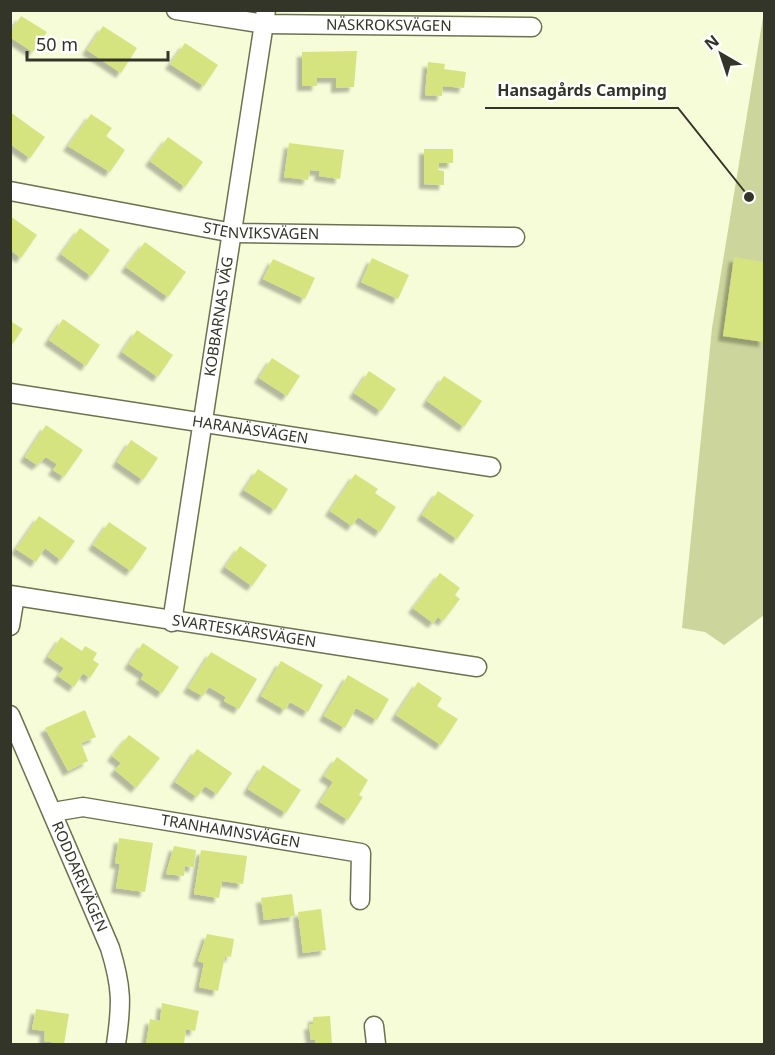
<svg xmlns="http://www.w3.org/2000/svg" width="775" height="1055" font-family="'Noto Sans',sans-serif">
<defs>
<filter id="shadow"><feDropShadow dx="-5" dy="5" stdDeviation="1.5" flood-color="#0004"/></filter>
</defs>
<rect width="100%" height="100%" fill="#f5fcd7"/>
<polygon fill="#ccd59c" points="764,11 764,615 724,645 705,632 682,628 712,328"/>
<g fill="#d6e47f" filter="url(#shadow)">
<polygon points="21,16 47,32 33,52 10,37 10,32"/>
<polygon points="103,26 137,48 121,73 87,50"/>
<polygon points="185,43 218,65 204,86 170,64"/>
<polygon points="357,51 354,87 336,88 336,78 317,78 317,86 302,86 302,52"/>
<polygon points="428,62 445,64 444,69 466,72 464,88 443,86 442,96 425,95"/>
<polygon points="10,112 45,137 30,158 10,144"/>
<polygon points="91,114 112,128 106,136 125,150 110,172 68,146"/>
<polygon points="168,137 203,162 185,187 150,161"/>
<polygon points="289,143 344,150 340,179 319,176 320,171 310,170 308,180 284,177"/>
<polygon points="424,149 453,149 453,163 439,163 438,170 444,171 444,185 424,184"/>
<polygon points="10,216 37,235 21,258 10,250"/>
<polygon points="80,228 110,250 91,276 61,254"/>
<polygon points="145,242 186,272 168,297 126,267"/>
<polygon points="734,257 764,262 764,342 723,336"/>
<polygon points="372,258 409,275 398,299 361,282"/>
<polygon points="273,259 315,278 305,299 263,279"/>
<polygon points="63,319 100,345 86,366 49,340"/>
<polygon points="10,321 23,329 10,347"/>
<polygon points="137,330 173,355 158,377 122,352"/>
<polygon points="272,358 300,376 287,396 259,378"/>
<polygon points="369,371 396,389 381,411 354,393"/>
<polygon points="444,376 482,401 464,427 427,401"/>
<polygon points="46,425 83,450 64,477 53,470 57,464 46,457 37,465 25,457"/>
<polygon points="131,440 158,458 143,480 117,462"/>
<polygon points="258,469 288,489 275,510 244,490"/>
<polygon points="355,474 378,489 375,493 396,507 380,532 358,517 352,526 330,511"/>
<polygon points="438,491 474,515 457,539 422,515"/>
<polygon points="39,516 75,541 61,560 45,548 36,562 16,549"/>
<polygon points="109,522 147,548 131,571 93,545"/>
<polygon points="240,546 267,565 252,586 225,567"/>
<polygon points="440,573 460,588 455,595 460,599 443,621 438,617 433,623 413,608"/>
<polygon points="61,637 82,651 85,646 97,653 93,660 99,664 90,678 83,673 74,687 58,676 64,668 48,657"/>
<polygon points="143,643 179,667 162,693 141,679 144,674 129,664"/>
<polygon points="211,652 257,679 239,709 224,701 226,697 209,687 203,696 188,688"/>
<polygon points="281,661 323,685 308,712 290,702 285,710 261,696"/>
<polygon points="348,675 389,699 377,720 356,708 345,728 324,716"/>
<polygon points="418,682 442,698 437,706 458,719 441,745 396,715"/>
<polygon points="85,710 96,737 81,743 88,761 68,771 45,728"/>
<polygon points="129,735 160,758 136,788 115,770 121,763 112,756"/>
<polygon points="197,749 232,773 217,794 205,786 197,797 175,782"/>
<polygon points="337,757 368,780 359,795 363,797 348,820 320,802 333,782 324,776"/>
<polygon points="263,765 301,790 286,813 248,789"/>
<polygon points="119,838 153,843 145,892 116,888 120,864 115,863"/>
<polygon points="174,846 196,850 194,867 185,866 184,876 166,874"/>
<polygon points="201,850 247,856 243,884 222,881 219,898 194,894"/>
<polygon points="292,894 295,916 264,920 261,898"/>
<polygon points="321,909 326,950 303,953 298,912"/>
<polygon points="207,934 234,939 231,957 225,956 218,991 199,987 204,963 198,961"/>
<polygon points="162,1003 199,1011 195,1031 186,1029 184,1044 146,1044 150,1019 160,1021"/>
<polygon points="36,1009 69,1014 64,1044 44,1041 45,1031 32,1029"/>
<polygon points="330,1016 332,1044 315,1044 315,1040 311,1040 309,1025 313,1024 313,1017"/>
</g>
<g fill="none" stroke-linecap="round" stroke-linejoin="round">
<g stroke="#6c7150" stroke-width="21">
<g id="minor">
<path id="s1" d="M176,10l88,14 268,3"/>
<path id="s2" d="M10,191l223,42 282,4"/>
<path id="s3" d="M10,393l481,74"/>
<path id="s4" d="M10,595l467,72"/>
<path id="s5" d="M172,622l94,-612"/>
<polyline points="10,626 15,596"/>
<path id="s6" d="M10,715l100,233c12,39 12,56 6,96"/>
<path id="s7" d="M53,812l30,-5 278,46 -1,47"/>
<polyline points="374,1026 376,1044"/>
</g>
</g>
<use href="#minor" stroke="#fff" stroke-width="18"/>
</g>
<g text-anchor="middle" stroke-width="5" stroke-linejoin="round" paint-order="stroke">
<g font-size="15" fill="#323527" stroke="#fff">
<text dy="5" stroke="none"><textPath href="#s1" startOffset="214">NÄSKROKSVÄGEN</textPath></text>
<text dy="5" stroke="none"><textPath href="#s2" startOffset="255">STENVIKSVÄGEN</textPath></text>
<text dy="5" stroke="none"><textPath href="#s5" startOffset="309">KOBBARNAS VÄG</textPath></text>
<text dy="5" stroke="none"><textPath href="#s3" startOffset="243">HARANÄSVÄGEN</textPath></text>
<text dy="5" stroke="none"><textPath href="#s4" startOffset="237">SVARTESKÄRSVÄGEN</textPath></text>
<text dy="5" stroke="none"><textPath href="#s7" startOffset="180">TRANHAMNSVÄGEN</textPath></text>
<text dy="5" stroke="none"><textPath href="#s6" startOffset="176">RODDAREVÄGEN</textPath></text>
</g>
</g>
<path fill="none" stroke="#323527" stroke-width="2" d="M749 197L678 108H485"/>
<circle fill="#323527" stroke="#fff" stroke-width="2" cx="749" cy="197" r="6"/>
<g font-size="16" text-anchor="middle" font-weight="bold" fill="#323527" stroke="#fff" stroke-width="5" stroke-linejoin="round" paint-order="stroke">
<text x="582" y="96">Hansagårds Camping</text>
</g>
<rect width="775" height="1055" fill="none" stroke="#323527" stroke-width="24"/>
<g transform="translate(721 54) rotate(321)" stroke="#ffffff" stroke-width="4.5" paint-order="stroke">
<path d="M0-4.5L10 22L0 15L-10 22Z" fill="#323527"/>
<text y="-9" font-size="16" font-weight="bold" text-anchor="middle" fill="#323527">N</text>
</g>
<path d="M27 51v9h141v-9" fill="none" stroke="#323527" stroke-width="3"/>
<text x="36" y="51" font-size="18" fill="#323527" stroke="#ffffff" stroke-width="4.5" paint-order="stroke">50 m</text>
</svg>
